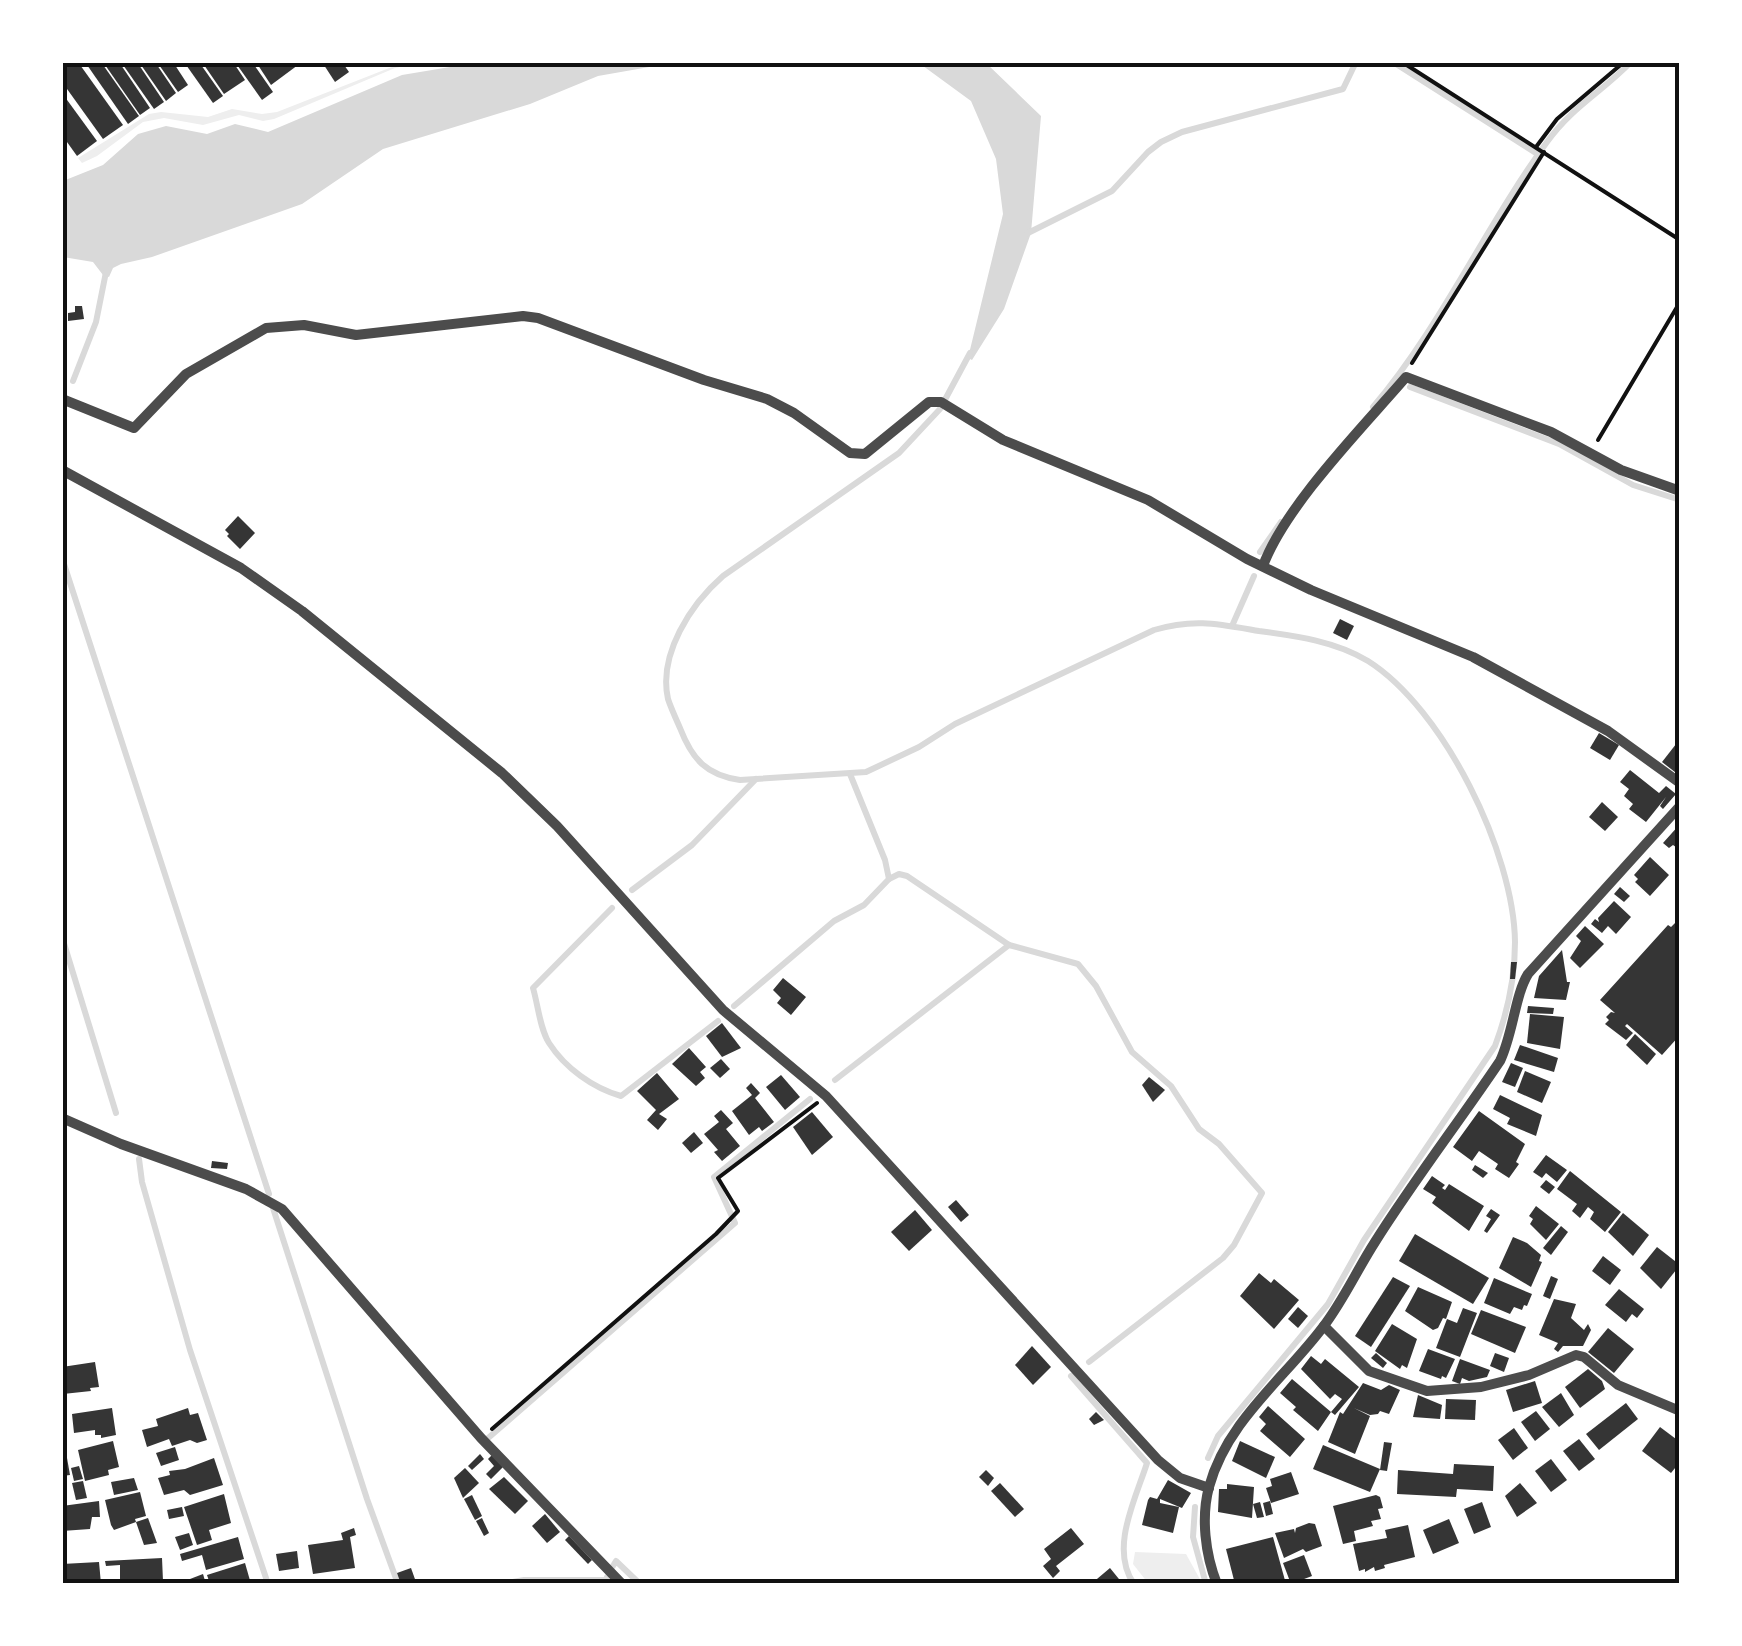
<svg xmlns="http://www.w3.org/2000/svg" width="1742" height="1646" font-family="'Alegreya Sans',sans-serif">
<rect width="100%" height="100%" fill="#fff"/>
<g fill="#eee">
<polygon points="402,63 420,63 395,68 274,119 263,121 239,115 203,125 164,118 143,122 97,156 82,163 78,158 149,114 161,112 208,117 232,109 262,114 277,112"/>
<polygon points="1135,1552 1186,1554 1202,1583 1148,1583 1133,1564"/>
</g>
<g fill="#d9d9d9">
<polygon points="480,62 672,63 598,76 530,104 383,149 302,204 152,257 121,264 113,268 109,277 103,275 93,262 63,257 63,181 103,165 138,134 166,126 207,134 235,124 268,132 402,75"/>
<polygon points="919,63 986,63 1041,116 1031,233 1004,309 972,360 968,358 1003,214 996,159 971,101"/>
</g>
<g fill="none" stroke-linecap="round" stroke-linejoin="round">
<g stroke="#d9d9d9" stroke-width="6">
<polyline points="1393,62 1539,155"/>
<polyline points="1028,233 1112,191 1148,152 1161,142 1182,132 1343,89 1356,62"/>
<path d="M970,353l-30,56 -41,44 -176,123c-32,28 -65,78 -55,123 3,9 8,20 12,29 12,31 26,47 60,52l126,-8 53,-25 36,-23 199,-94c40,-12 65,-6 105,1 37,5 76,10 109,30 76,48 146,192 147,281 0,35 -8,72 -20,104l-131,194 -36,64 -110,132 -10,22"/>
<polyline points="73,381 96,322 107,267"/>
<polyline points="1410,387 1559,444 1633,485 1680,500"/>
<path d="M1373,407c68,-80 112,-180 174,-265 26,-36 55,-50 84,-80"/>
<polyline points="1260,552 1281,522"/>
<polyline points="62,558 269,1194"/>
<polyline points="1232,626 1254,576"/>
<polyline points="889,879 899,874 907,876 1009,945 1078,964 1096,986 1132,1052 1171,1086 1199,1129 1219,1144 1262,1193 1234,1245 1223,1258 1089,1362"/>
<polyline points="632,890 692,845 756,779"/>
<path d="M612,908l-79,80c5,17 7,41 16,55 16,25 44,45 72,53l97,-75"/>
<polyline points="62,937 116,1113"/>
<polyline points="734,1006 834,921 864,905 889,879 885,860 850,774"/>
<polyline points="835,1080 1009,945"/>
<polyline points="139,1159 142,1182 190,1350 268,1584"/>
<polyline points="273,1208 367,1499 398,1584"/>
<path d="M1071,1376l76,87c-11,35 -38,86 -13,121"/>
<polyline points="487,1439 735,1223 714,1177 810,1099"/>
<polyline points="1195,1507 1193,1537 1206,1584"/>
<polyline points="613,1566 616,1561 640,1584"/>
<polyline points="500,1584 524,1580 606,1580 607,1577"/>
</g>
</g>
<g fill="#353535">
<polygon points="68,62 78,62 123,125 103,139 62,82 62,66"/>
<polygon points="85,62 101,62 139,116 128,124"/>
<polygon points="103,62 119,62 150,108 140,115"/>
<polygon points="121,62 137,62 164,102 154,109"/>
<polygon points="139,62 155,62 176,93 166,101"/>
<polygon points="157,62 173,62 188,85 178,92"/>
<polygon points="184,62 199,62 223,96 213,103"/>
<polygon points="202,62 233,62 245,80 224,94"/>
<polygon points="235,62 252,62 273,92 262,100"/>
<polygon points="256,62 302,62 271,85"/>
<polygon points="322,62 342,62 349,72 335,82"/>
<polygon points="62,93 97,141 77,156 62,135"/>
<polygon points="75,306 82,306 84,319 68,321 68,313 75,312"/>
<polygon points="238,516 255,533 240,549 227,536 229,534 225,530"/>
<polygon points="1340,619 1354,626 1347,640 1333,633"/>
<polygon points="1599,733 1619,745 1610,760 1590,748"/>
<polygon points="1680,739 1680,776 1662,762"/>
<polygon points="1630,770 1659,793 1666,786 1676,794 1663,809 1660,806 1666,797 1646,822 1629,809 1633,804 1624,796 1629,789 1620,782"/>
<polygon points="1602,802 1618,817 1605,831 1589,817"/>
<polygon points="1680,824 1680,850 1673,845 1669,848 1663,843"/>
<polygon points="1650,857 1669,875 1650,896 1635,882 1638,879 1634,875"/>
<polygon points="1620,887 1630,896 1624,902 1614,894"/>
<polygon points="1614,901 1631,917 1616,934 1608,926 1602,933 1591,924 1595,919 1599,922 1598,918"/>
<polygon points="1680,918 1680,1035 1662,1055 1627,1024 1625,1026 1633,1033 1626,1040 1605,1024 1609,1020 1606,1017 1611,1012 1615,1013 1600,1000 1668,925 1671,927"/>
<polygon points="1585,926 1604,944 1580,968 1570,958 1581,941 1576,936"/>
<polygon points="1562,950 1567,982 1570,982 1566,1000 1534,998 1539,976"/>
<polygon points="1511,962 1517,962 1515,979 1510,979"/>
<polygon points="783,978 806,997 791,1015 777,1003 781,998 773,990"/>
<polygon points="1528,1006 1554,1008 1553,1014 1527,1013"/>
<polygon points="1530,1014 1564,1017 1560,1049 1527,1043"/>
<polygon points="722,1023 741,1048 722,1057 706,1036"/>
<polygon points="1635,1034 1656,1054 1647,1065 1626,1045"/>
<polygon points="1520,1045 1558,1058 1554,1072 1514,1060"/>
<polygon points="689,1048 706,1067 700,1072 705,1078 696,1086 672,1064"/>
<polygon points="721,1059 730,1069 720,1078 710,1068"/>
<polygon points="1511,1063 1523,1068 1515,1087 1502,1082"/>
<polygon points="1525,1071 1551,1082 1542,1103 1517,1092"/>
<polygon points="657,1073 679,1099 659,1114 667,1119 658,1130 647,1120 656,1110 637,1091"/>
<polygon points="781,1075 800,1097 785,1110 766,1087"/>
<polygon points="1149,1077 1165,1090 1153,1102 1142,1085"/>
<polygon points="751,1083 760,1093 755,1098 774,1122 762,1131 759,1127 749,1135 732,1111 752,1095 746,1088"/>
<polygon points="1500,1095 1542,1115 1536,1136 1507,1124 1510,1118 1493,1109"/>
<polygon points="721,1110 733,1123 726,1129 740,1146 722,1161 714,1152 718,1150 704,1134 719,1122 714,1116"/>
<polygon points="1479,1111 1525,1144 1516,1162 1519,1164 1509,1178 1495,1169 1498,1164 1479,1151 1472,1161 1453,1147"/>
<polygon points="812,1112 833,1137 812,1155 793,1127"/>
<polygon points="694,1132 703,1143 691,1153 682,1143"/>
<polygon points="1546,1155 1567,1170 1557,1182 1546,1173 1542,1178 1533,1172"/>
<polygon points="212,1161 228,1163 227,1169 211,1168"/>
<polygon points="1475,1165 1488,1173 1483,1178 1472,1170"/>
<polygon points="1570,1171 1621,1212 1605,1232 1590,1219 1594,1212 1588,1207 1580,1218 1572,1211 1577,1204 1557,1189"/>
<polygon points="1432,1176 1445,1185 1442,1188 1445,1190 1449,1184 1484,1206 1469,1231 1432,1203 1436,1197 1423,1189"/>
<polygon points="1546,1180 1555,1187 1549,1194 1540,1187"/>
<polygon points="956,1200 969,1215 961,1222 948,1207"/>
<polygon points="1536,1206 1559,1224 1546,1240 1530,1224 1533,1219 1529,1216"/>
<polygon points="1491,1209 1500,1215 1487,1233 1484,1231 1491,1219 1486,1216"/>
<polygon points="915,1210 932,1230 909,1251 891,1232"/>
<polygon points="1623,1213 1649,1235 1633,1256 1608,1232"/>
<polygon points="1561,1226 1568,1232 1551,1255 1543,1248"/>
<polygon points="1415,1234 1489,1278 1473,1304 1399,1261"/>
<polygon points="1513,1237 1527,1243 1541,1255 1539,1261 1542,1262 1531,1287 1499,1268"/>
<polygon points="1657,1247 1680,1265 1661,1289 1640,1268"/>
<polygon points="1603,1256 1621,1270 1610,1285 1592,1271"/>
<polygon points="1259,1273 1271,1283 1274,1279 1299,1300 1274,1329 1240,1296"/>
<polygon points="1551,1276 1558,1279 1550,1299 1543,1296"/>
<polygon points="1393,1277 1410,1286 1371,1347 1355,1336"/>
<polygon points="1494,1278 1532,1294 1527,1306 1524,1305 1522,1310 1514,1307 1510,1314 1484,1303"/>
<polygon points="1418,1287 1452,1302 1446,1319 1443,1318 1438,1328 1433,1330 1405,1311"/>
<polygon points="1619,1289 1644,1309 1637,1318 1632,1314 1626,1322 1605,1305"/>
<polygon points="1554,1299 1576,1304 1571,1318 1584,1330 1588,1324 1591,1330 1583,1346 1563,1346 1558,1352 1554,1349 1558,1343 1539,1335"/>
<polygon points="1298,1307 1308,1316 1298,1328 1288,1319"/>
<polygon points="1463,1308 1477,1313 1460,1357 1436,1348 1447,1319 1457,1323"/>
<polygon points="1481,1310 1526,1327 1515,1353 1471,1334"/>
<polygon points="1392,1324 1417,1339 1407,1368 1402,1365 1400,1369 1375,1351"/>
<polygon points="1608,1328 1634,1349 1614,1373 1588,1352"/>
<polygon points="1032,1346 1051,1367 1033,1385 1015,1365"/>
<polygon points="1428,1349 1455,1359 1446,1378 1442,1376 1441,1379 1419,1371"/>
<polygon points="1376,1353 1387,1363 1383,1368 1371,1358"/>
<polygon points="1495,1353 1509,1358 1504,1372 1490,1366"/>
<polygon points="1311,1356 1321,1364 1325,1359 1359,1387 1335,1415 1331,1412 1342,1399 1335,1394 1330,1399 1301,1369"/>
<polygon points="1460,1359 1490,1370 1487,1377 1469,1381 1462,1378 1460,1384 1452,1381"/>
<polygon points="95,1362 99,1387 90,1388 91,1391 63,1394 62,1367"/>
<polygon points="1588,1369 1602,1381 1605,1389 1580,1408 1565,1387"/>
<polygon points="1292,1379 1331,1412 1318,1431 1293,1410 1296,1407 1280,1393"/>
<polygon points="1535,1381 1542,1403 1513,1412 1506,1390"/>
<polygon points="1363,1383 1381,1390 1389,1385 1400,1390 1389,1414 1380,1411 1378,1414 1370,1415 1354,1408 1370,1416 1355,1454 1328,1442 1340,1412 1343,1414"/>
<polygon points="1561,1393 1574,1415 1559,1427 1542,1407"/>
<polygon points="1418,1395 1442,1405 1440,1419 1413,1417"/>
<polygon points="1446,1399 1476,1400 1475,1420 1445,1419"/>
<polygon points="1626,1403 1638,1419 1599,1450 1586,1434"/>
<polygon points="1268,1406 1305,1439 1290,1457 1260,1431 1266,1424 1259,1417"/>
<polygon points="112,1408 116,1435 101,1438 101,1435 95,1435 95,1430 74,1433 72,1414"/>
<polygon points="188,1408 190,1415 198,1413 207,1440 197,1443 190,1440 172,1446 169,1439 147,1447 142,1430 158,1426 156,1419"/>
<polygon points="1536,1411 1550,1429 1535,1441 1521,1422"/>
<polygon points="1096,1412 1104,1420 1094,1425 1089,1419"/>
<polygon points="1660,1427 1680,1442 1680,1462 1671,1473 1642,1451"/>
<polygon points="1514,1428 1528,1448 1513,1460 1498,1440"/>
<polygon points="1579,1439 1595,1459 1579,1471 1563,1451"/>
<polygon points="113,1441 119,1467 108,1470 109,1475 85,1481 78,1450"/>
<polygon points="1240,1441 1275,1457 1266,1478 1232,1461"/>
<polygon points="1384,1442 1392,1443 1387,1471 1380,1470"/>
<polygon points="1323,1445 1380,1469 1370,1492 1313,1469"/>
<polygon points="175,1447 179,1460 161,1466 156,1453"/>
<polygon points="480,1454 484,1459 472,1470 468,1466"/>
<polygon points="492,1455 503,1467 491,1479 486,1474 494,1466 488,1459"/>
<polygon points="62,1458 67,1458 70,1475 62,1476"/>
<polygon points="214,1458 223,1485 190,1495 184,1490 164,1495 158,1478 170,1475 169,1471 185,1469"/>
<polygon points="1551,1459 1567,1480 1551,1492 1535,1471"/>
<polygon points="1454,1464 1494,1466 1493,1491 1457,1489 1456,1497 1397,1494 1398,1470 1453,1474"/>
<polygon points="79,1466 83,1479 74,1481 71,1468"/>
<polygon points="465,1468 479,1483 463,1498 454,1478"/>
<polygon points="986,1470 994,1478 988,1486 979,1477"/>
<polygon points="1291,1472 1299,1494 1271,1503 1266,1488 1272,1486 1270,1479"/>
<polygon points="504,1477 528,1501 515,1514 489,1489"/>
<polygon points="134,1478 138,1490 114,1495 111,1482"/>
<polygon points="1168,1480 1191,1493 1182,1508 1160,1499 1160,1503 1179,1507 1173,1533 1142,1525 1148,1500 1150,1497 1157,1499"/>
<polygon points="83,1481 87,1498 76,1500 72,1483"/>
<polygon points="1000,1483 1024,1509 1015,1517 991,1491"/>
<polygon points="1520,1483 1537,1503 1517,1517 1505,1496"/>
<polygon points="1227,1484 1254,1487 1252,1518 1218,1512 1219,1489 1227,1489"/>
<polygon points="140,1492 146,1516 135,1519 136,1522 148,1518 157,1543 144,1545 136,1522 114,1530 111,1525 105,1500"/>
<polygon points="224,1494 231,1523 209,1530 212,1540 197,1545 184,1507"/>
<polygon points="472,1495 482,1516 475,1520 464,1499"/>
<polygon points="1376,1495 1380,1497 1383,1508 1378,1509 1381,1519 1371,1521 1373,1526 1354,1531 1356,1541 1343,1544 1333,1506"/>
<polygon points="99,1501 100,1517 92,1517 90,1529 62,1531 62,1506"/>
<polygon points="1270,1501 1273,1514 1266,1516 1263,1503"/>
<polygon points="1260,1502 1264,1517 1257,1518 1253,1504"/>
<polygon points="1482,1502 1491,1527 1474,1534 1464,1509"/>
<polygon points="182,1507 184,1516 169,1519 167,1510"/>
<polygon points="545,1514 560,1532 547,1543 532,1526"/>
<polygon points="482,1518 489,1533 484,1536 476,1521"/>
<polygon points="1449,1519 1459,1543 1433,1554 1423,1530"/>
<polygon points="1309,1523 1315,1524 1322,1546 1306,1552 1303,1549 1284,1558 1275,1533 1294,1529 1295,1533 1296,1528"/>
<polygon points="1408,1525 1415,1557 1384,1565 1385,1568 1375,1571 1374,1567 1365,1572 1365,1569 1359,1571 1353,1544 1387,1538 1385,1530"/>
<polygon points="354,1528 356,1535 350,1537 355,1568 313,1574 308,1545 343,1540 341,1533"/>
<polygon points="1071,1528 1084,1544 1056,1566 1060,1571 1053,1578 1043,1566 1051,1559 1044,1549"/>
<polygon points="189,1533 193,1545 180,1550 175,1537"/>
<polygon points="569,1536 592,1560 588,1564 565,1540"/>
<polygon points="238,1537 244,1559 206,1570 202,1555 182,1561 180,1554"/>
<polygon points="1273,1537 1286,1584 1235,1584 1226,1549"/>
<polygon points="297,1551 299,1568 279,1571 276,1554"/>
<polygon points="1304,1555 1312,1576 1291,1584 1283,1563"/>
<polygon points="162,1558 163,1581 120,1581 120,1565 106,1566 105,1561"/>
<polygon points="99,1562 101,1584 62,1584 62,1564"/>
<polygon points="245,1563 251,1584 210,1584 207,1575"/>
<polygon points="411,1568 416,1582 401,1584 397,1573"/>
<polygon points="1110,1568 1123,1584 1091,1584"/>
<polygon points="203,1574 206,1584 191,1584 190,1579"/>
</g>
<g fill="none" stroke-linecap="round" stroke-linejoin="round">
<g stroke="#111" stroke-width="4">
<polyline points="1402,62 1680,240"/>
<polyline points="1536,147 1557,119 1624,62"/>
<polyline points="1412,363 1544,152"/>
<polyline points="1598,440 1680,302"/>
<polyline points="492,1429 716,1234 738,1211 718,1178 817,1103"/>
</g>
<g stroke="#4c4c4c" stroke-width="10">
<polyline points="62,399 134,428 186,374 266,328 304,325 356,335 523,316 538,318 704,380 767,399 794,413 850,453 865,454 929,402 941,402 1003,440 1148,500 1247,559 1311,590 1473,657 1608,731 1680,783"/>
<polyline points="62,470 241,568 302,611 502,773 557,826 723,1010 826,1096 1158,1460 1180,1478 1209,1488"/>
<path d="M1263,566c22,-60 100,-139 143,-189l145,55 70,38 59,21"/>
<polyline points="62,1118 121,1144 246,1189 282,1209 481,1438 622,1584"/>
<polyline points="1324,1326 1369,1371 1427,1391 1481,1387 1529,1375 1576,1355 1584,1357 1618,1385 1680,1411"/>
<path d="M1217,1584c-12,-30 -16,-67 -8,-97 18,-66 75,-108 114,-160 20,-26 34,-57 52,-85 39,-62 84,-120 125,-181 13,-27 15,-66 28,-87l152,-168"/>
</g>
</g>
<rect width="1742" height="1646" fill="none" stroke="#ffffff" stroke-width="130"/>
<rect x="65" y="65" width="1612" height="1516" fill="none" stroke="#111" stroke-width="4"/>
</svg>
